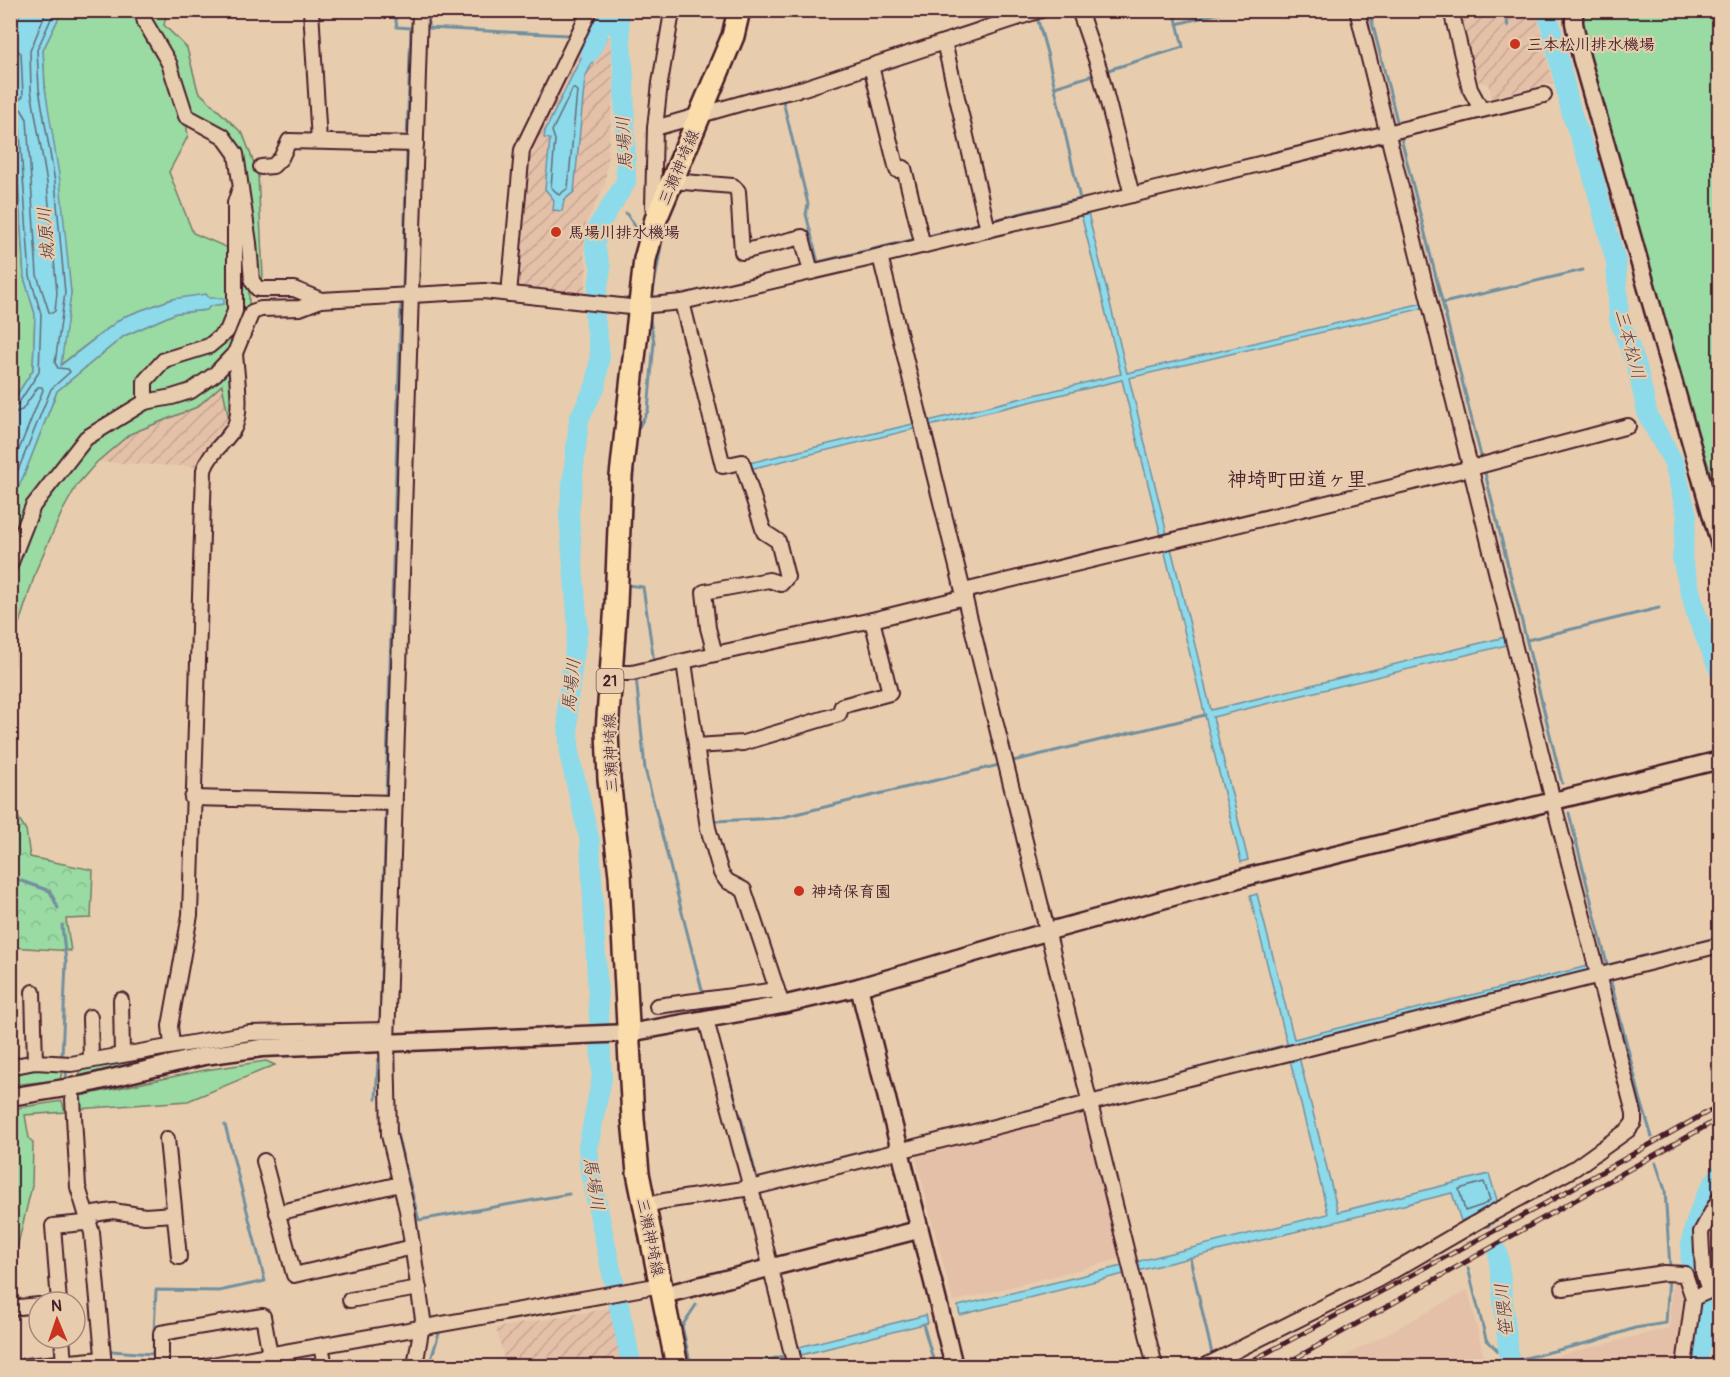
<svg xmlns="http://www.w3.org/2000/svg" width="1730" height="1377" font-family="Pangolin,'Klee One',sans-serif">
<defs>
<pattern id="industrial-furrows" width="10" height="10" patternUnits="userSpaceOnUse" patternTransform="scale(1.5)"><rect width="10" height="10" fill="#e4c0a8"/><path d="M-1 1l2-2M0 10L10 0M9 11l2-2" fill="none" stroke="#c5a591"/></pattern>
<pattern id="forest-crowns" width="20" height="18" patternUnits="userSpaceOnUse" patternTransform="scale(1.5)"><rect width="20" height="18" fill="#9adaa3"/><path d="M2 6a3 3 0 1 1 6 0M12 15a3 3 0 1 1 6 0" fill="none" stroke="#86bb8c"/></pattern>
</defs>
<rect width="100%" height="100%" fill="#e7cdae"/>
<filter id="ink" filterUnits="userSpaceOnUse"><feTurbulence type="fractalNoise" baseFrequency=".0167" numOctaves="2"/><feDisplacementMap in="SourceGraphic" scale="12" xChannelSelector="R" yChannelSelector="G"/><feConvolveMatrix kernelMatrix="1 2 1 2 8 2 1 2 1" color-interpolation-filters="sRGB"/></filter>
<g filter="url(#ink)">
<g fill="#e4c0a8">
<polygon points="1084,1108 1124,1258 953,1302 914,1152"/>
<polygon points="1719,1197 1719,1357 1716,1310 1709,1291 1692,1298 1684,1366 1516,1366 1669,1328 1673,1269 1703,1272 1701,1232"/>
<polygon points="1468,1290 1486,1366 1335,1366 1344,1357"/>
</g>
<g fill="url(#industrial-furrows)">
<polygon points="1459,11 1536,11 1553,83 1492,97 1488,84 1477,81"/>
<polygon points="586,35 610,37 614,90 605,184 586,224 584,254 587,265 584,296 519,290 514,284 527,152"/>
<polygon points="222,385 230,424 197,467 97,462 130,434 197,407"/>
<polygon points="610,1308 623,1366 506,1366 496,1328"/>
</g>
<g fill="#9adaa3" stroke="#727c67" stroke-width="1.5" fill-rule="evenodd">
<path d="M62,11h105l-3,14 23,23 11,43 45,43 15,40 5,103 -14,10v24l-10,48 -9,65 -8,-39 -25,22 -67,27 -33,28 -20,23 -15,27 -25,56 -20,62 -6,50v-176l15,-34 31,-79 67,-55 52,-23 31,-3 -35,-11 -49,18 -63,48 11,-72 -26,-205 -2,-38zM186,122l36,19 9,12 5,30 -6,19 -2,46 -35,-15 -24,-61 19,-36z"/>
<polygon points="1582,11 1719,11 1719,501 1682,380 1584,42"/>
<polygon points="10,98 15,130 24,277 35,314 33,370 11,404"/>
<polygon points="10,723 18,817 11,818 10,818"/>
<polygon points="256,1038 330,1038 203,1050 79,1076 82,1064"/>
<polygon points="266,1061 275,1065 188,1101 78,1109 80,1096 205,1070"/>
<polygon points="63,1067 60,1080 11,1085 10,1068"/>
<polygon points="62,1101 65,1112 25,1115 29,1138 33,1143 32,1186 11,1273 11,1109"/>
</g>
<polygon fill="url(#forest-crowns)" stroke="#727c67" stroke-width="1.5" points="18,817 26,830 30,857 93,870 91,918 66,919 71,951 11,947 11,818"/>
<g fill="#8cdaea" stroke="#728f9e" stroke-width="1.5">
<polygon points="21,11 62,11 43,50 45,88 60,181 71,293 61,365 123,317 172,299 206,294 209,298 224,298 224,304 210,306 207,310 176,313 124,336 57,391 26,470 11,504 11,404 33,370 35,314 24,277 15,130 10,98 11,35"/>
<polygon points="597,25 606,34 585,78 574,192 564,200 562,211 553,210 554,200 545,189 550,139 544,138 545,131"/>
<polygon points="1084,213 1088,213 1127,373 1423,303 1424,308 1129,378 1167,534 1161,536 1122,380 929,426 928,421 1121,374 1081,214"/>
<polygon points="913,424 914,429 750,469 749,463"/>
<polygon points="1171,548 1211,710 1505,637 1507,645 1213,717 1248,860 1241,862 1164,549"/>
<polygon points="1257,894 1294,1039 1588,966 1590,972 1288,1047 1250,896"/>
<polygon points="1299,1057 1338,1212 1489,1174 1498,1203 1488,1208 1493,1224 1488,1227 1482,1211 1461,1221 1452,1193 1137,1271 1135,1262 1328,1214 1290,1060"/>
<polygon points="1122,1266 1124,1274 960,1315 958,1306"/>
<polygon points="926,1315 928,1323 801,1355 799,1347"/>
</g>
<g fill="none" stroke-linecap="round" stroke-linejoin="round">
<g stroke="#646a77" stroke-width="1.5">
<polyline points="10,51 18,51 21,53 23,96 20,99 10,98"/>
<polygon points="573,88 577,91 568,188 559,195 551,187 555,140 552,131"/>
<polyline points="10,107 21,109 27,119 37,275 49,312 52,313 55,311 57,293 47,183 31,90 30,51 47,10"/>
<polyline points="10,114 16,115 19,120 30,276 41,314 39,372 18,404 10,406"/>
<polyline points="10,414 22,410 38,387 42,387 43,390 10,472"/>
<polyline points="10,490 51,389 70,372 68,369 58,368 55,363 65,293 55,182 39,89 37,50 55,10"/>
<polygon points="1484,1182 1490,1200 1483,1205 1465,1211 1459,1189"/>
</g>
<g stroke="#728f9e" stroke-width="3">
<polyline points="317,10 342,10"/>
<polyline points="394,10 397,27 411,28 407,139"/>
<polyline points="428,10 428,28 568,35"/>
<polyline points="1369,10 1398,125"/>
<polyline points="1505,10 1508,26"/>
<polyline points="1177,24 1231,10"/>
<polyline points="1108,70 1183,47 1174,10"/>
<polyline points="1055,87 1093,75"/>
<polyline points="783,101 808,204 806,214 818,262 916,239"/>
<polyline points="1400,134 1482,460"/>
<polyline points="616,199 621,206"/>
<polyline points="626,213 637,229"/>
<polyline points="993,220 1080,199 1047,53 1037,17"/>
<polyline points="928,236 981,223"/>
<polyline points="403,287 407,149"/>
<polyline points="653,292 661,246"/>
<polyline points="1443,303 1583,270"/>
<polyline points="636,432 648,411 654,342 650,320"/>
<polyline points="634,456 627,585 643,587 654,662"/>
<polyline points="1484,469 1562,783"/>
<polyline points="1527,640 1659,608"/>
<polyline points="636,676 645,769 702,990"/>
<polyline points="1013,761 1205,715"/>
<polyline points="386,796 401,304"/>
<polyline points="1569,813 1608,968"/>
<polyline points="715,821 779,818 999,765"/>
<polyline points="10,877 50,891 58,908"/>
<polyline points="62,925 66,962 62,1057"/>
<polyline points="1608,965 1720,937"/>
<polyline points="1610,978 1641,1101 1652,1137"/>
<polyline points="380,1018 386,811"/>
<polyline points="724,1060 737,1104"/>
<polyline points="66,1072 67,1082"/>
<polyline points="1092,1095 1287,1045"/>
<polyline points="376,1099 378,1060"/>
<polyline points="395,1112 397,1134 419,1220 569,1194"/>
<polyline points="740,1114 757,1179 787,1171"/>
<polyline points="972,1125 1079,1098"/>
<polyline points="913,1140 964,1127"/>
<polyline points="1656,1163 1665,1190 1670,1268"/>
<polyline points="796,1169 878,1148"/>
<polyline points="73,1194 80,1219"/>
<polyline points="86,1237 96,1356"/>
<polyline points="1190,1258 1213,1358"/>
<polyline points="1468,1268 1486,1339 1509,1362 1595,1341 1635,1328 1666,1323 1669,1277"/>
<polyline points="923,1324 935,1366"/>
<polyline points="111,1351 153,1354 156,1290 219,1291 265,1281 225,1125"/>
<polyline points="429,1366 440,1330"/>
<polyline points="691,1366 682,1326 696,1305"/>
<polyline points="746,1366 787,1355"/>
</g>
<g stroke="#8cdaea" stroke-width="20">
<polyline points="618,10 624,76 626,182 597,228 595,248 601,268 594,311 600,355 596,385 579,419 569,515 578,628 567,705 570,758 590,842 602,1077 588,1147 590,1172 632,1366"/>
<polyline points="1547,10 1572,115 1590,165 1616,262 1619,319 1637,367 1648,416 1674,463 1687,515 1682,559 1697,617 1720,672"/>
<polyline points="590,52 608,10"/>
<polyline points="1498,1253 1510,1366"/>
<path d="M1697,1366c4,-20 9,-39 7,-60 -1,-12 -9,-23 -12,-35 -7,-30 10,-74 28,-97"/>
</g>
<g stroke="#4a1f2b" stroke-width="18">
<g id="minor">
<polyline points="142,10 145,22 169,63 186,116 223,136 236,154 249,243 252,281 258,289 294,289 321,300"/>
<polyline points="311,10 319,141"/>
<polyline points="1079,10 1099,68 1132,195"/>
<polyline points="1451,10 1470,89 1481,109"/>
<polyline points="944,42 988,230"/>
<polyline points="871,66 897,170 904,168 923,246"/>
<polyline points="655,128 753,100 804,88 1041,10"/>
<polyline points="261,167 273,166 281,158 289,141 416,144"/>
<polyline points="671,181 733,186 738,191 742,252 802,237 811,272"/>
<polyline points="655,217 653,206 655,128 660,83 671,18 675,10"/>
<path d="M880,256c92,370 180,741 275,1110"/>
<polyline points="509,294 522,150 590,10"/>
<polyline points="145,402 145,381 164,360 209,346 227,331 235,311 235,203 239,191"/>
<polyline points="10,565 33,506 86,438 145,402 172,397 191,391 215,374 235,353 252,312 261,309 300,308 321,300 484,291 630,307 682,302 880,256 1544,95"/>
<polyline points="964,591 1471,468 1628,426"/>
<polyline points="715,654 872,620 965,597"/>
<polyline points="684,662 708,828 721,873 727,881 744,890 782,1005"/>
<polyline points="611,673 632,673 715,654 708,628 704,592 769,580 781,584 787,577 778,541 764,532 742,462 723,466 682,302"/>
<polyline points="696,746 743,743 839,714 842,706 890,693 872,620"/>
<polyline points="192,798 395,803"/>
<polyline points="33,992 35,1062"/>
<polyline points="121,1000 122,1055"/>
<polyline points="657,1006 777,990"/>
<polyline points="90,1017 91,1060"/>
<path d="M172,1045l-2,-19 20,-111 14,-445c6,-18 21,-27 30,-42 9,-17 2,-56 1,-75"/>
<polyline points="10,1065 15,1066 35,1062 71,1064 249,1033 387,1030"/>
<polyline points="73,1099 78,1187 92,1233 104,1366"/>
<polyline points="167,1139 179,1257"/>
<polyline points="264,1161 294,1275 413,1247"/>
<polyline points="643,1206 664,1201 751,1188 706,1020"/>
<polyline points="277,1213 400,1184"/>
<polyline points="1563,1288 1664,1273 1685,1274 1693,1298 1684,1366"/>
<polyline points="1693,1298 1709,1291 1703,1272 1701,1232 1720,1197"/>
<polyline points="350,1300 419,1288"/>
<polyline points="59,1302 53,1226 84,1223 89,1221 94,1214 113,1211 145,1216 174,1214"/>
<polyline points="10,1308 39,1305"/>
<polyline points="62,1338 64,1363"/>
<polyline points="321,1346 325,1366"/>
<polyline points="26,1366 103,1359"/>
<polyline points="161,1366 161,1333 263,1316 270,1355"/>
<polyline points="206,1366 661,1285"/>
<polyline points="415,1366 423,1319 407,1210 389,1135 387,1043 420,10"/>
<polyline points="795,1366 751,1188 1720,945"/>
<polyline points="1205,1366 1381,1278 1491,1214 1575,1168 1628,1130 1634,1122 1634,1113 1553,801 1357,10"/>
</g>
</g>
<g stroke="#4a1f2b" stroke-width="21">
<g id="tertiary">
<polyline points="1574,10 1574,23 1581,57 1720,545"/>
<polyline points="859,987 954,1366"/>
<polyline points="10,1097 83,1085 204,1056 262,1048 629,1033 782,1005 859,987 1046,932 1242,878 1720,760"/>
<polyline points="663,1295 918,1230"/>
</g>
</g>
<g stroke="#4a1f2b" stroke-width="26">
<polyline id="primary" points="677,1366 638,1173 633,1119 620,875 609,779 607,731 616,604 621,476 645,259 656,219 733,36 739,10"/>
</g>
<use href="#minor" stroke="#e7cdae" stroke-width="14"/>
<use href="#tertiary" stroke="#e7cdae" stroke-width="16"/>
<use href="#primary" stroke="#fbddab" stroke-width="21"/>
<g stroke="#4a1f2b" stroke-width="5">
<g id="rail">
<polyline points="1242,1366 1548,1202 1720,1105"/>
<polyline points="1282,1366 1720,1118"/>
</g>
</g>
<use href="#rail" stroke="#e7cdae" stroke-width="3" stroke-dasharray="9" stroke-linecap="butt"/>
</g>
</g>
<g fill="#c8321e" stroke="#e7cdae" stroke-width="2">
<circle cx="1515" cy="44" r="6"/>
<circle cx="556" cy="232" r="6"/>
<circle cx="799" cy="891" r="6"/>
</g>
<g text-anchor="middle" stroke-width="4.5" stroke-linejoin="round" paint-order="stroke">
<rect fill="#e7cdae" stroke="#795352" stroke-width="1.5" x="596.5" y="669" width="27" height="24" rx="4.5"/>
<g font-size="15" font-weight="bold" fill="#4a1f2b">
<text x="610" y="686">21</text>
</g>
<g font-size="16" font-weight="bold" fill="#4a1f2b" stroke="#e7cdae" text-anchor="start">
<text x="1527" y="50">三本松川排水機場</text>
<text x="568" y="238">馬場川排水機場</text>
<text x="811" y="897">神埼保育園</text>
</g>
<g font-size="16" fill="#4a1f2b" stroke="#e7cdae">
<text transform="translate(678 167) rotate(-67)" y="6">三瀬神埼線</text>
<text transform="translate(610 753) rotate(-92)" y="6">三瀬神埼線</text>
<text transform="translate(651 1237) rotate(78)" y="6">三瀬神埼線</text>
</g>
<g font-size="18" font-style="italic" fill="#543b48" stroke="#e7cdae">
<text transform="translate(624 143) rotate(-93)" y="6">馬場川</text>
<text transform="translate(46 234) rotate(-94)" y="6">城原川</text>
<text transform="translate(1630 344) rotate(75)" y="6">三本松川</text>
<text transform="translate(571 685) rotate(-84)" y="6">馬場川</text>
<text transform="translate(594 1184) rotate(81)" y="6">馬場川</text>
<text transform="translate(1504 1310) rotate(-96)" y="6">笹隈川</text>
</g>
<g font-size="20" font-weight="bold" fill="#4a1f2b" stroke="#e7cdae">
<text x="1297" y="486">神埼町田道ヶ里</text>
</g>
</g>
<rect width="1730" height="1377" fill="none" stroke="#e7cdae" stroke-width="36"/>
<rect x="18" y="18" width="1694" height="1341" fill="none" stroke="#4a1f2b" stroke-width="2" filter="url(#ink)"/>
<g transform="translate(57 1320) rotate(358)"><circle r="28" fill="#e7cdae" stroke="#a8877a" stroke-width="1.5"/>
<path d="M0-4.5L10 22L0 15L-10 22Z" fill="#c8321e"/>
<text y="-9" font-size="16" font-weight="bold" text-anchor="middle" fill="#4a1f2b">N</text>
</g>
</svg>
